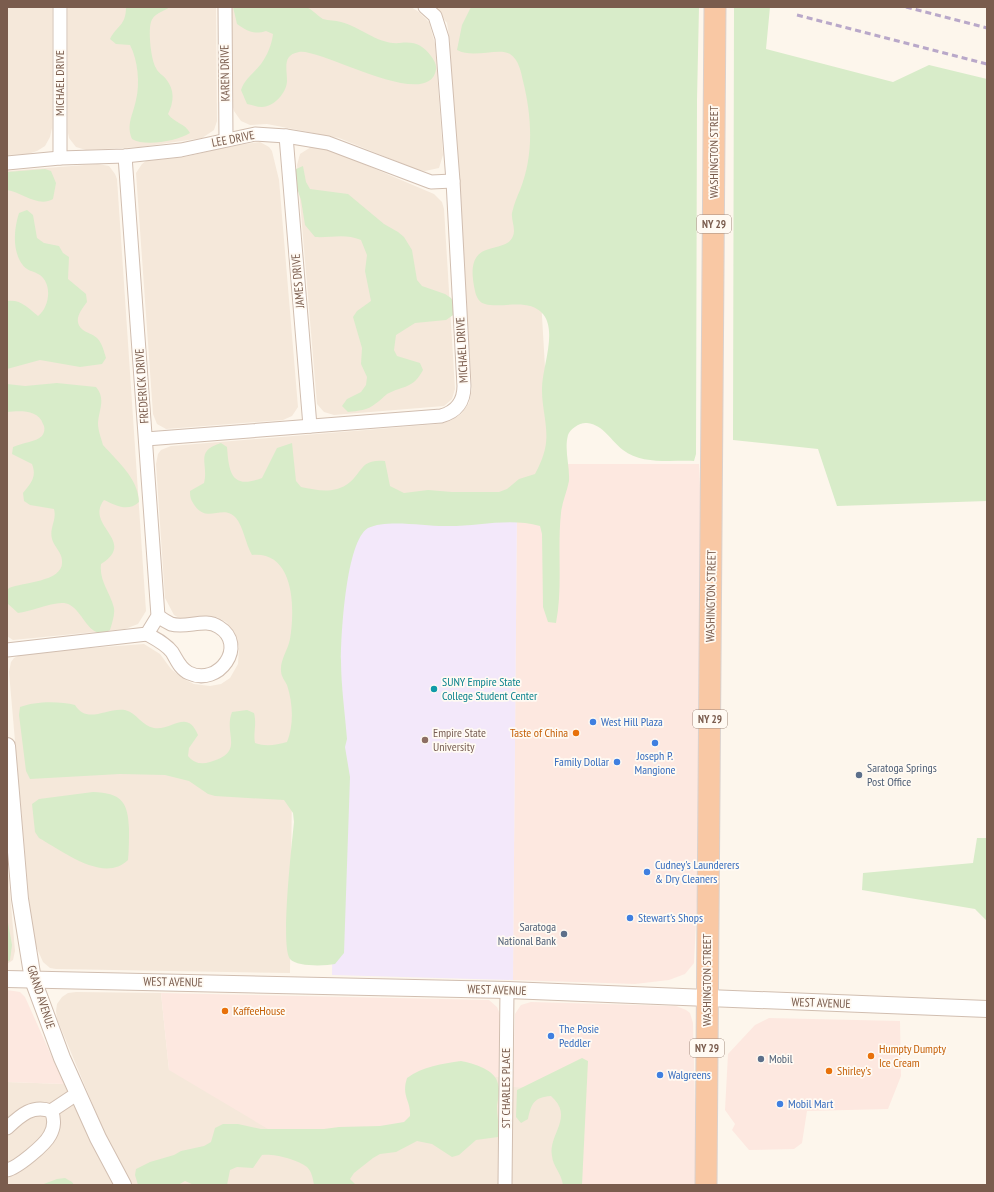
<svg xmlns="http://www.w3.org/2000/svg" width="994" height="1192" font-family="'PT Sans Narrow',sans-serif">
<rect width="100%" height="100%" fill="#fdf6ec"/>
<g fill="#f5e8da">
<polygon points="7,7 52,7 52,128 50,137 45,146 37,151 28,154 7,155"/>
<polygon points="68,7 216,7 217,121 214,130 202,138 141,147 86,150 76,147 69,138 68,133"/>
<polygon points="231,7 411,7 419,12 429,22 435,44 443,155 439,168 425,171 418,170 339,138 267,124 250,125 241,121 234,111 232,103"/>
<polygon points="434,7 524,7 553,505 295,505 290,973 56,969 50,968 43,962 32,937 9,672 11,662 14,658 24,653 144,644 160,654 171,669 182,678 194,684 210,686 221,684 230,678 238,664 239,647 234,632 226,622 217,617 181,619 174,615 165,598 156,464 158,454 161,450 171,446 438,424 450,421 461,414 469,403 472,389 449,36 447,23"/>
<polygon points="260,142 269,147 272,151 279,180 298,407 292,416 283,420 166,429 157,424 153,414 136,173 142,164 146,161 185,157 231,146"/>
<polygon points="311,147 326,148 434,194 442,202 444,209 455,389 452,399 444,406 334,415 324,412 317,404 297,165 300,154"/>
<polygon points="98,164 109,166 115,174 117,179 146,611 138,624 125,629 13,640 7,636 7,171"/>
<polygon points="7,859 15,951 13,960 7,964"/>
<polygon points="76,992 161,993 169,1070 500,1077 499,1185 132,1185 105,1134 57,1019 56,1011 57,1004 62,997 68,993"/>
<polygon points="7,1082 64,1084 115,1185 7,1185"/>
<polygon points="513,1087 571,1088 570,1185 511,1185"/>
</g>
<g fill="#fde8e0">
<polygon points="551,464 699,464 701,513 701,735 698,881 694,963 685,974 669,980 635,984 513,980 517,505"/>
<polygon points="7,990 20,992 25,997 64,1084 7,1082"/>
<polygon points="161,993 489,1000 497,1007 501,1017 500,1077 448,1077 447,1135 268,1129 169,1070"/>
<polygon points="531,1002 676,1006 686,1010 690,1013 693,1023 697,1185 570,1185 571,1089 513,1087 515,1014 521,1005"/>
<polygon points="769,1018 900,1021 901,1076 888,1109 807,1111 802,1143 794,1149 749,1150 732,1130 735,1124 725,1110 728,1054 755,1025"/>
</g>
<polygon fill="#f3e8fa" points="337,505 517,505 513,980 332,975"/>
<g fill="#d8ecc9">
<path d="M126,7h44c-6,4 -17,7 -19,15 -3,9 0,38 5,46 2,5 7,7 10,11 9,11 8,23 2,35 6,9 17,9 22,19 -13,8 -45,14 -58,6 -6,-15 1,-24 4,-39 4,-16 2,-40 -6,-55l-14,-1 -6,-5c7,-14 16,-13 16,-32z"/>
<path d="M233,7c18,0 37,0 55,0 5,0 13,-2 18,0 6,2 12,9 17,12 6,2 12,1 18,3 20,5 37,23 59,21 14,-2 23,2 31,13 3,4 6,9 5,14 -8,42 -115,-22 -137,-18 -17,3 -12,16 -12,29 0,11 -13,26 -25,26 -5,0 -10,-2 -15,-3l-6,-14c4,-12 13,-17 20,-26 6,-8 11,-20 12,-30l-7,-3c-12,4 -19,0 -29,-7z"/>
<path d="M471,7h228l-2,93 -1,354 -2,7c-22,-1 -52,4 -71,-11 -12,-9 -19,-25 -36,-27 -7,-1 -17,6 -19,12 -4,15 2,31 1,46 -2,11 -7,21 -8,32 -4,37 2,74 -5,110l-8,-1 -5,-15 -1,-73 -2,-8c-31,-9 -64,1 -96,0 -20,0 -58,-7 -76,2 -22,13 -27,106 -27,132 0,26 4,53 6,79l-2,8 5,30 -6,176 -9,11c-10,2 -38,3 -45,-5 -10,-12 2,-116 4,-137l-1,-9 -9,-13 -69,-4 -7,-2 -19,-13 -24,-6 -45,-1 -90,5 -4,-8 -7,-56 1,-8c15,-6 40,-6 55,-2 12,20 32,2 50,5 12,3 17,16 29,18 18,3 33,-20 44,7l-9,13 -1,8c6,7 13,9 22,6 36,-10 13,-27 22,-50l15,-2 7,3c3,11 -1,20 1,30 11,4 21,2 32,-1 7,-17 6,-39 0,-57 -2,-4 -6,-9 -6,-14 -1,-11 7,-21 9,-32 5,-30 5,-88 -38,-84 -6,-10 -9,-29 -16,-37 -13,-15 -28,6 -41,-12 -4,-6 -5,-8 -5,-15l14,-8c5,-19 -10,-32 17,-40l6,4c2,25 4,43 35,31l15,-30 15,-5 4,38 5,6c15,3 31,7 45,-2 17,-11 13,-27 39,-24l5,25 14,7 24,-3 24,2h47l8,-3 12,-10 16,-5c5,-9 10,-21 11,-31 2,-17 -4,-35 -4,-52 -1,-21 16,-59 1,-77 -15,-17 -40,-5 -58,-10 -6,-1 -9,-8 -10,-13 -13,-57 30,-34 38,-55 3,-7 -2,-16 -1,-23 2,-9 5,-16 8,-23 14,-35 12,-73 3,-109 -2,-9 -4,-21 -13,-27 -12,-7 -36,5 -53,-4l5,-25z"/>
<polygon points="734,7 770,7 766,49 893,82 929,65 987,79 987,501 837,506 818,449 733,440"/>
<path d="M303,166l3,16 4,7 38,5 36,30 14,8 6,5 8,13 5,30 5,6 23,8 6,4 8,13 -13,9 -31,3 -19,12 -2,15 3,6 23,7 3,7c-10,19 -19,15 -36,24 -4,3 -7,7 -12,10 -7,6 -17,7 -27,8l-6,-6 5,-7 14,-7 5,-7 1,-8 -6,-13 1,-16 -9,-31 4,-6 14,-10 -6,-30 2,-16 -6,-15c-16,-7 -30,-2 -46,-3l-10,-12 -4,-25 -5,-15v-16z"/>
<path d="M45,169l6,2 5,12 -3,16c-15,9 -31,-7 -46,-9v-18z"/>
<path d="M27,210l6,5 4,23 7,5 15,3 4,7 6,4 -1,22 18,15 1,8c-6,8 -15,19 -4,28 4,3 10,4 14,8 5,5 7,13 9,20l-4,6 -22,3 -40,-7 -33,9v-68c14,-2 21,7 31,15 11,-8 15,-31 2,-41 -6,-4 -14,-4 -18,-11 -10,-14 -8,-36 -3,-51z"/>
<path d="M57,383l39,4c10,12 3,22 2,36 0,7 3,15 5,22 15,17 35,33 36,57 -11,10 -22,4 -35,-2 -20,26 34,41 -3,64 -2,17 9,28 13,44 1,7 -2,15 -4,22 -20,12 -25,-16 -40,-25 -11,-7 -38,7 -52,8l-11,-10v-12l2,-3c14,-6 55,-6 53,-27 0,-9 -8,-14 -10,-22 -3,-11 5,-19 2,-30l-24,-4 -6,-4 -1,-8c8,-10 14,-16 9,-29l-20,-10 1,-7c8,-4 23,-5 29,-11 3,-4 3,-9 1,-12 -5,-15 -24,-13 -36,-12v-28l18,2z"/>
<path d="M93,792c28,1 35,9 36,37 0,10 0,21 -1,31 -24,24 -67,-10 -89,-22l-4,-6 -3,-28 7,-5z"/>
<polygon points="977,838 987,838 987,921 975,909 862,890 863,873 973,863"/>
<polygon points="7,917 12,945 10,960 7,962"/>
<path d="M582,1058l6,3 -6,124h-19c-2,-13 -10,-18 -11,-29 -4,-22 23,-39 -1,-60 -17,1 -20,8 -23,23l-7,4 -5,-6 1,-27z"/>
<path d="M461,1061c12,2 35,9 37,23 2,7 0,15 -1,22 0,11 3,21 1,31l-22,3 -17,15 -7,2 -20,-13 -15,-3 -21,11 -16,2 -7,4 -19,15 -4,6 6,6h-42c-1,-6 -2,-13 -7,-18 -8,-7 -34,-14 -45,-12l-9,13 -16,-1 -7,3 -3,15h-33l-9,-4 -7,4h-40l-3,-10 1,-6 14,-7 24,-7 7,-4 23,-5 7,-4 4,-14 8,-4h15l23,5h63l15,-2 41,-1 24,-4 6,-6c1,-16 -9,-19 -3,-38 16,-12 35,-14 54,-17z"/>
<polygon points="65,1178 72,1182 74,1185 41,1185 57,1179"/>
</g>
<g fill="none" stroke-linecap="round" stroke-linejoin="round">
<g stroke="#d1beb0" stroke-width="15">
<g id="minor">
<polyline points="225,7 226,139"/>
<polyline points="286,136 310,426"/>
<polyline points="60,158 60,7"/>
<polyline points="7,163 60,158 125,156 181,150 255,134 286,136 328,143 431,182 453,181"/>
<path d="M146,439l295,-23c15,-4 23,-14 23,-30l-11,-205 -11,-143 -7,-22 -10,-9"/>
<path d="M147,634c9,5 19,10 25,18 5,8 8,17 17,21 30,14 59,-28 30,-46 -14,-10 -32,2 -48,-3 -4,-2 -9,-5 -13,-8"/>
<polyline points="7,650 147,634 158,616 125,156"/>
<polyline points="51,1111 78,1093"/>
<path d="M7,1128c13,-12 25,-24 44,-17 4,8 3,17 -1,24 -5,10 -33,33 -43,35"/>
<polyline points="505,1185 507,990"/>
</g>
</g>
<g stroke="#d1beb0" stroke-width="18">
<g id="tertiary">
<polyline points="7,746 20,899 33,980 62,1058 98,1138 123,1185"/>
<polyline points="7,979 507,990 987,1009"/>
</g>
</g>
<g stroke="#dad1cd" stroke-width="23">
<polyline id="trunk" points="706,1185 715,7"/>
</g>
<use href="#minor" stroke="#fff" stroke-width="13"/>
<use href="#tertiary" stroke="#fff" stroke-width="16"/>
<use href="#trunk" stroke="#f9c8a4" stroke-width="21"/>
<g stroke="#b9a8c9" stroke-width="3" stroke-dasharray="6 4" stroke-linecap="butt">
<polyline points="906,7 987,28"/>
<polyline points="797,15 987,64"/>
</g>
</g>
<circle fill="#0f9aa8" stroke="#fffaf3" stroke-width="1.5" cx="434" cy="689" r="4"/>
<g fill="#3f7fe0" stroke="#fffaf3" stroke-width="1.5">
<circle cx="593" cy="722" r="4"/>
<circle cx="655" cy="743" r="4"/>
<circle cx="617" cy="762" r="4"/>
<circle cx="647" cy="872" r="4"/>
<circle cx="630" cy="918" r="4"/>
<circle cx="551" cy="1036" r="4"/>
<circle cx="660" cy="1075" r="4"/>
<circle cx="780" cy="1104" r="4"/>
</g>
<g fill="#e8710a" stroke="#fffaf3" stroke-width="1.5">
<circle cx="576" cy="733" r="4"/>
<circle cx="225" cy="1011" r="4"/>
<circle cx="871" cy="1056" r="4"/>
<circle cx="829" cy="1071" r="4"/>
</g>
<circle fill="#8d6e63" stroke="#fffaf3" stroke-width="1.5" cx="425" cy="740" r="4"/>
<g fill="#5c6f8a" stroke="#fffaf3" stroke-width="1.5">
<circle cx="859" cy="775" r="4"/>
<circle cx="564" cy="934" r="4"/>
<circle cx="761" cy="1059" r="4"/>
</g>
<g text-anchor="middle" stroke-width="3.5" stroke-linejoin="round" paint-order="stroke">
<g fill="#fffaf3" stroke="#a28b7f" stroke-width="1">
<rect x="697" y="215" width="34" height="18" rx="3"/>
<rect x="693" y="710" width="34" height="18" rx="3"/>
<rect x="690" y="1039" width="34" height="18" rx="3"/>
</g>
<g font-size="11" font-weight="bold" fill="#7a5c4d">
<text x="714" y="228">NY 29</text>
<text x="710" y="723">NY 29</text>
<text x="707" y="1052">NY 29</text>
</g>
<g font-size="12" fill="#7a5c4d" stroke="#fffaf3">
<text transform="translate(225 73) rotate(-91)" y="4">KAREN DRIVE</text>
<text transform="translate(60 83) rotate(-90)" y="4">MICHAEL DRIVE</text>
<text transform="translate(233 139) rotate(-11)" y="4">LEE DRIVE</text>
<text transform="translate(714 152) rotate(-90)" y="4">WASHINGTON STREET</text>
<text transform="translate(298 281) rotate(-95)" y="4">JAMES DRIVE</text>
<text transform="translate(462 350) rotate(-93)" y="4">MICHAEL DRIVE</text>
<text transform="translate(142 386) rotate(-94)" y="4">FREDERICK DRIVE</text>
<text transform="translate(711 596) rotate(-89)" y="4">WASHINGTON STREET</text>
<text transform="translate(707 980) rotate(-90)" y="4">WASHINGTON STREET</text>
<text transform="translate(173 982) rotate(1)" y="4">WEST AVENUE</text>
<text transform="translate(497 990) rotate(2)" y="4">WEST AVENUE</text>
<text transform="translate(41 997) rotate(72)" y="4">GRAND AVENUE</text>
<text transform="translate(821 1003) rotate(2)" y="4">WEST AVENUE</text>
<text transform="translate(506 1088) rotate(-90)" y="4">ST CHARLES PLACE</text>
</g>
<g font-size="12" fill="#0d838f" stroke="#fffaf3" text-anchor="start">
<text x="442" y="686">SUNY Empire State<tspan x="442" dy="14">College Student Center</tspan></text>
</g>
<g font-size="12" fill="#366cbe" stroke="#fffaf3" text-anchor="start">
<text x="601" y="726">West Hill Plaza</text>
<text x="655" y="760" text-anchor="middle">Joseph P.<tspan x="655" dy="14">Mangione</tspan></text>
<text x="609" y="766" text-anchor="end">Family Dollar</text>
<text x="655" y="869">Cudney's Launderers<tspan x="655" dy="14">&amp; Dry Cleaners</tspan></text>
<text x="638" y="922">Stewart's Shops</text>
<text x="559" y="1033">The Posie<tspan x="559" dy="14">Peddler</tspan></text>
<text x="668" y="1079">Walgreens</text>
<text x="788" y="1108">Mobil Mart</text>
</g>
<g font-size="12" fill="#785e54" stroke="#fffaf3" text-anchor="start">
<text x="433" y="737">Empire State<tspan x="433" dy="14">University</tspan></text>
</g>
<g font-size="12" fill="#c56008" stroke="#fffaf3" text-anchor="start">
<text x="568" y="737" text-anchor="end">Taste of China</text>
<text x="233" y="1015">KaffeeHouse</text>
<text x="879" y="1053">Humpty Dumpty<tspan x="879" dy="14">Ice Cream</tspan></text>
<text x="837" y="1075">Shirley's</text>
</g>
<g font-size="12" fill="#4e5e75" stroke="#fffaf3" text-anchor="start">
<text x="867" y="772">Saratoga Springs<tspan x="867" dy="14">Post Office</tspan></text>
<text x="556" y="931" text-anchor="end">Saratoga<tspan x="556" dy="14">National Bank</tspan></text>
<text x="769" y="1063">Mobil</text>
</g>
</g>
<rect width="994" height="1192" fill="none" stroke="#7a5c4d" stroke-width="16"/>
</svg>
